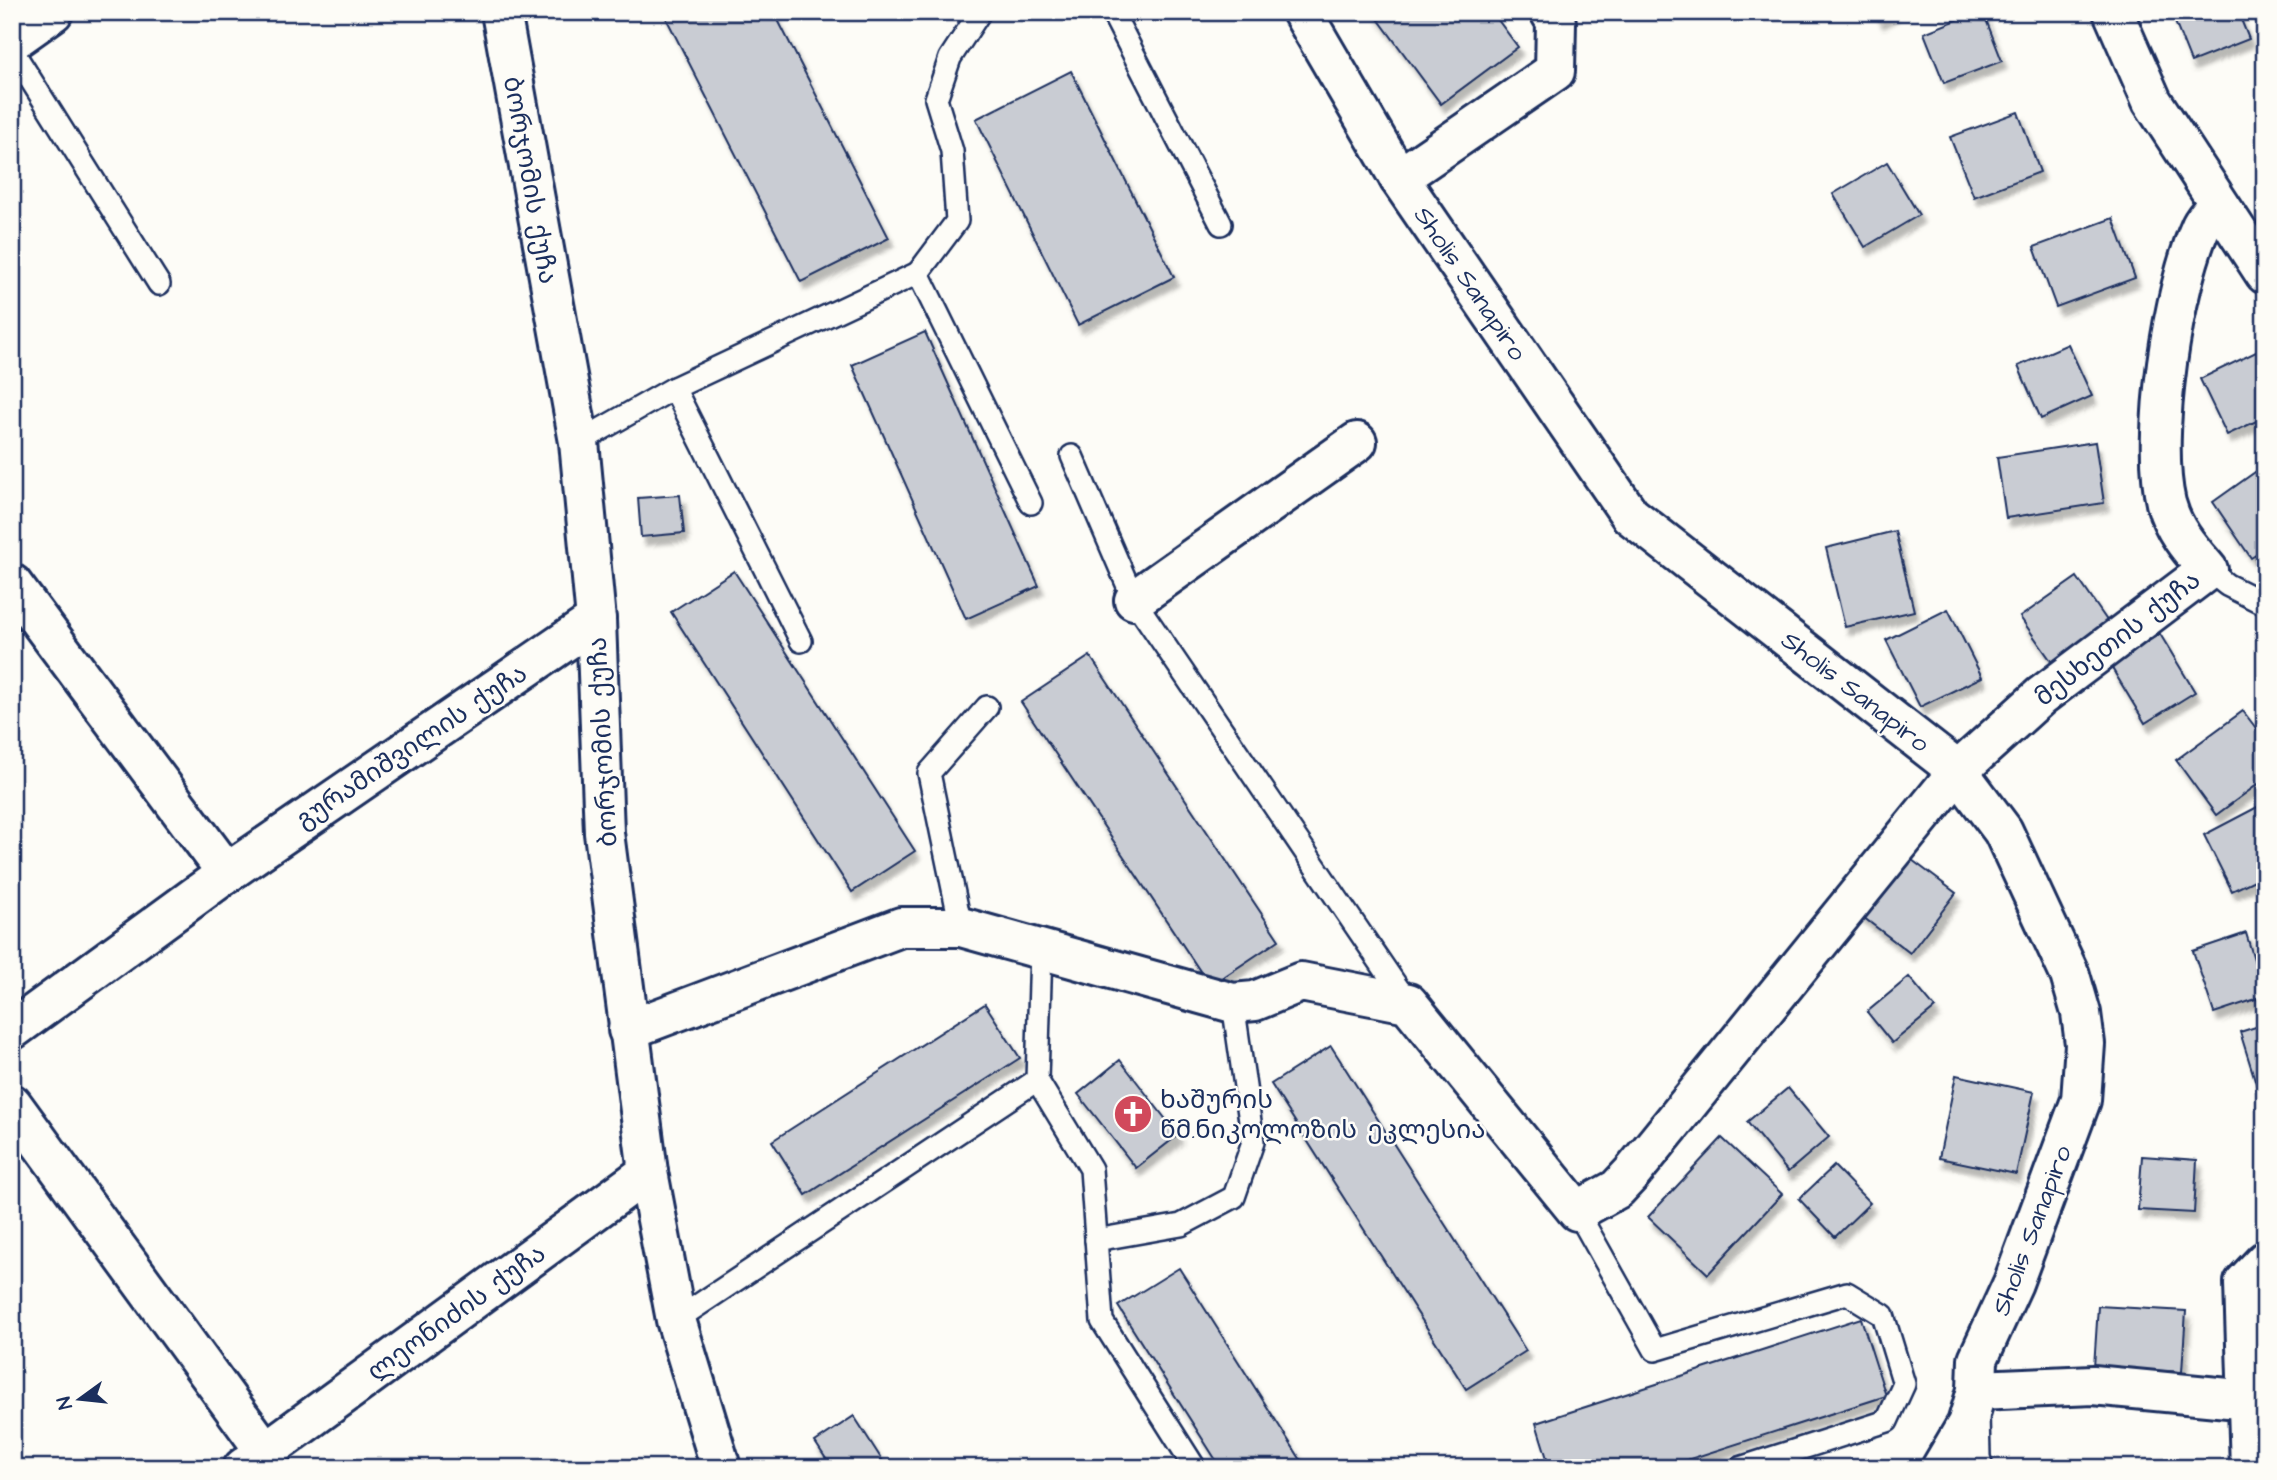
<svg xmlns="http://www.w3.org/2000/svg" width="2277" height="1480" font-family="'Architects Daughter','Noto Sans Georgian',sans-serif">
<defs>
<filter id="shadow"><feDropShadow dx="4.5" dy="8" stdDeviation="2" flood-color="#0004"/></filter>
</defs>
<rect width="100%" height="100%" fill="#fdfcf7"/>
<filter id="ink" filterUnits="userSpaceOnUse"><feTurbulence type="fractalNoise" baseFrequency=".0143" numOctaves="2"/><feDisplacementMap in="SourceGraphic" scale="14" xChannelSelector="R" yChannelSelector="G"/><feConvolveMatrix kernelMatrix="1 2 1 2 8 2 1 2 1" color-interpolation-filters="sRGB"/></filter>
<g filter="url(#ink)">
<g fill="#c9ccd3" stroke="#1b2f5e" stroke-width="2" filter="url(#shadow)">
<polygon points="663,12 774,12 889,238 801,282"/>
<polygon points="1373,12 1492,12 1518,47 1441,104"/>
<polygon points="1875,12 1894,12 1879,20"/>
<polygon points="1977,12 1983,12 2002,61 1944,83 1924,33"/>
<polygon points="2171,12 2238,12 2249,39 2191,62"/>
<polygon points="1071,71 1174,277 1078,325 976,119"/>
<polygon points="2018,112 2040,172 1974,197 1950,137"/>
<polygon points="1887,162 1919,215 1865,247 1833,194"/>
<polygon points="2113,218 2135,278 2056,307 2034,247"/>
<polygon points="925,332 1039,586 966,619 852,365"/>
<polygon points="2068,344 2092,396 2041,419 2018,366"/>
<polygon points="2258,351 2265,365 2265,417 2227,435 2200,379"/>
<polygon points="2095,442 2104,503 2006,518 1997,457"/>
<polygon points="2265,465 2265,549 2251,558 2213,502"/>
<polygon points="680,495 684,533 641,537 638,498"/>
<polygon points="1895,531 1914,611 1845,627 1826,548"/>
<polygon points="734,571 915,851 852,892 671,612"/>
<polygon points="2077,577 2110,625 2054,665 2020,617"/>
<polygon points="1948,609 1982,677 1920,707 1886,640"/>
<polygon points="2160,634 2195,692 2145,723 2110,665"/>
<polygon points="1090,656 1279,940 1210,986 1021,702"/>
<polygon points="2243,711 2265,740 2265,779 2216,815 2176,760"/>
<polygon points="2265,803 2265,875 2232,891 2204,835"/>
<polygon points="1904,854 1956,893 1910,953 1859,914"/>
<polygon points="2246,933 2265,996 2214,1013 2193,951"/>
<polygon points="1909,977 1935,1008 1892,1043 1867,1012"/>
<polygon points="985,1004 1020,1058 806,1195 772,1141"/>
<polygon points="2265,1024 2265,1097 2261,1099 2240,1032"/>
<polygon points="1331,1046 1526,1351 1466,1389 1271,1084"/>
<polygon points="1120,1060 1178,1135 1136,1168 1078,1094"/>
<polygon points="1956,1075 2034,1092 2016,1174 1939,1158"/>
<polygon points="1788,1088 1829,1137 1788,1172 1747,1122"/>
<polygon points="1722,1138 1782,1194 1708,1274 1648,1217"/>
<polygon points="2142,1156 2197,1160 2194,1213 2138,1210"/>
<polygon points="1834,1166 1870,1203 1835,1237 1799,1199"/>
<polygon points="1179,1268 1306,1468 1221,1468 1118,1306"/>
<polygon points="2098,1306 2186,1311 2182,1372 2094,1367"/>
<polygon points="1861,1318 1886,1396 1662,1468 1550,1468 1536,1423"/>
<polygon points="854,1416 884,1463 877,1468 832,1468 815,1442"/>
</g>
<g fill="none" stroke-linecap="round" stroke-linejoin="round">
<g stroke="#1b2f5e" stroke-width="26">
<g id="service">
<polyline points="1112,12 1221,224"/>
<polyline points="12,50 159,284"/>
<polyline points="918,273 957,221 952,151 936,99 950,58 980,12"/>
<polyline points="674,388 801,641"/>
<polyline points="579,442 674,388 918,273 1031,503"/>
<polyline points="1072,456 1134,600 1408,1003"/>
<polyline points="2208,570 2227,585 2265,604"/>
<polyline points="961,927 929,773 987,707"/>
<polyline points="1041,950 1037,1080 1091,1169 1102,1321 1195,1468"/>
<polyline points="1577,1211 1655,1350 1847,1293 1883,1315 1904,1384 1887,1421 1740,1468"/>
<polyline points="1096,1240 1181,1225 1234,1197 1253,1142 1233,1003"/>
<polyline points="676,1320 1037,1080"/>
<polyline points="1978,1414 1979,1457 1982,1468"/>
</g>
</g>
<g stroke="#1b2f5e" stroke-width="44">
<g id="minor">
<polyline points="1302,12 1399,178 1630,515 1958,771 2003,831 2070,975 2081,1013 2085,1044 2081,1100 2013,1283 1978,1359 1977,1390 1967,1424 1941,1468"/>
<polyline points="2113,12 2152,101 2265,274"/>
<polyline points="1399,178 1555,71 1556,22 1550,12"/>
<polyline points="12,584 227,873"/>
<polyline points="1134,600 1357,442"/>
<polyline points="12,1030 227,873 596,620"/>
<path d="M628,1030l273,-103h60l272,76 22,-2 46,-19 107,21 169,208 40,-22 15,-16 326,-402 83,-75 167,-126c-18,-21 -35,-40 -42,-67 -16,-66 7,-215 35,-277 4,-8 11,-15 16,-21"/>
<polyline points="12,1104 265,1451"/>
<polyline points="1977,1390 2093,1385 2249,1400"/>
<polyline points="243,1468 648,1172"/>
<polyline points="2250,1468 2244,1283 2265,1261"/>
</g>
</g>
<g stroke="#1b2f5e" stroke-width="44">
<polyline id="tertiary" points="12,41 53,12"/>
</g>
<g stroke="#1b2f5e" stroke-width="44">
<polyline id="trunk" points="501,12 579,442 596,620 604,833 648,1172 676,1320 721,1468"/>
</g>
<use href="#service" stroke="#fdfcf7" stroke-width="21"/>
<use href="#minor" stroke="#fdfcf7" stroke-width="38"/>
<use href="#tertiary" stroke="#fdfcf7" stroke-width="38"/>
<use href="#trunk" stroke="#fdfcf7" stroke-width="38"/>
</g>
</g>
<defs>
<g id="church-disc" transform="scale(2.0125)"><circle r="9.5" fill="#d1495b" stroke="#fdfcf7"/><path d="M-1.2-6h2.4v3.5h3.3v2.4h-3.3V6h-2.4V-.1h-3.3v-2.4h3.3Z" fill="#fff"/></g>
</defs>
<g fill-rule="evenodd">
<use href="#church-disc" x="1133" y="1114"/>
</g>
<g text-anchor="middle" stroke-width="5" stroke-linejoin="round" paint-order="stroke">
<g font-size="26" fill="#1b2f5e" stroke="#fdfcf7">
<text transform="translate(531 180) rotate(80)" y="9">ბორჯომის ქუჩა</text>
<text transform="translate(1471 283) rotate(56)" y="9">Sholis Sanapiro</text>
<text transform="translate(2117 638) rotate(-38)" y="9">მესხეთის ქუჩა</text>
<text transform="translate(1856 691) rotate(38)" y="9">Sholis Sanapiro</text>
<text transform="translate(602 742) rotate(-93)" y="9">ბორჯომის ქუჩა</text>
<text transform="translate(411 746) rotate(-34)" y="9">გურამიშვილის ქუჩა</text>
<text transform="translate(2031 1230) rotate(-69)" y="9">Sholis Sanapiro</text>
<text transform="translate(456 1312) rotate(-36)" y="9">ლეონიძის ქუჩა</text>
</g>
<g font-size="26" fill="#1b2f5e" stroke="#fdfcf7" text-anchor="start">
<text x="1160" y="1108">ხაშურის<tspan x="1160" dy="30">წმ.ნიკოლოზის ეკლესია</tspan></text>
</g>
</g>
<rect width="2277" height="1480" fill="none" stroke="#fdfcf7" stroke-width="42"/>
<rect x="21" y="21" width="2235" height="1438" fill="none" stroke="#1b2f5e" stroke-width="2.5" filter="url(#ink)"/>
<g transform="translate(80 1399) rotate(255)" stroke="#fdfcf7" stroke-width="5" paint-order="stroke">
<path d="M0-5L12 26L0 18L-12 26Z" fill="#1b2f5e"/>
<text y="-10" font-size="19" font-weight="bold" text-anchor="middle" fill="#1b2f5e">N</text>
</g>
</svg>
